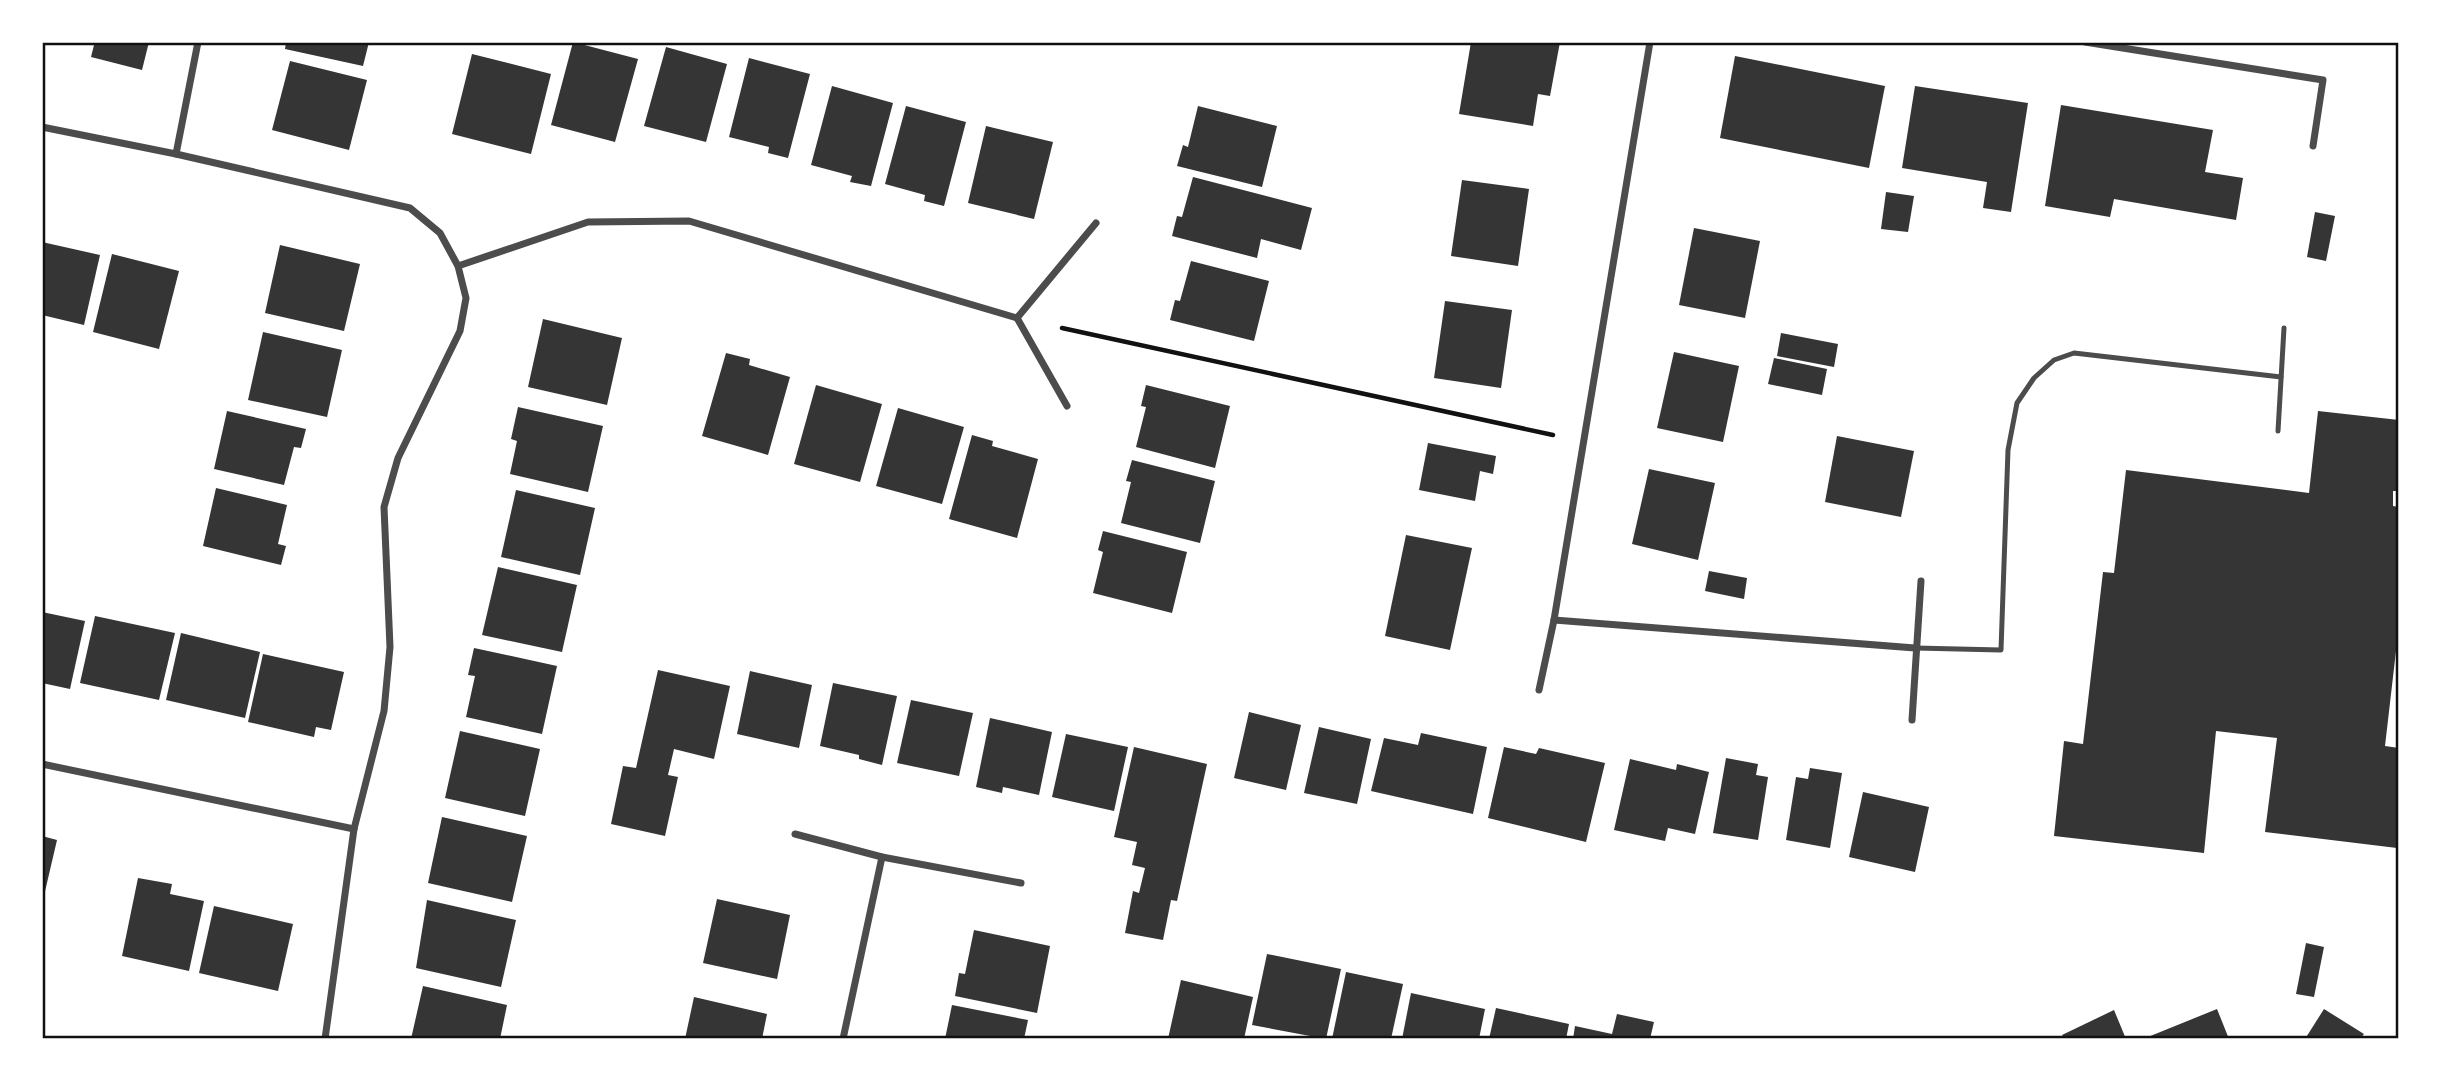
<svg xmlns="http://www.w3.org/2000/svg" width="2441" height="1081" font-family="'Asap Condensed',sans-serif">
<rect width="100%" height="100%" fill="#fff"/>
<g fill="#353535">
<polygon points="149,42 142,70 91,57 94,45 87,43"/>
<polygon points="286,42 369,42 363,66 285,49"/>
<polygon points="573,42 638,59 615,142 551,125"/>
<polygon points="1471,42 1560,42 1550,96 1538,94 1533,126 1459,114"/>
<polygon points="666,47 727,64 706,142 644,126"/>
<polygon points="472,54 551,74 531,154 452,134"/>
<polygon points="1735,56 1885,86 1869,168 1720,138"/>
<polygon points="749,58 810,74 788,158 768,153 769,147 729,137"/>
<polygon points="290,61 367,80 349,150 272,130"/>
<polygon points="832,86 893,103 871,186 850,182 852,176 811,165"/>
<polygon points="1915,86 2028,103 2011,212 1983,208 1987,182 1902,168"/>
<polygon points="2061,105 2213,130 2205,172 2243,178 2236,220 2114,199 2110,217 2045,206"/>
<polygon points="906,106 966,122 944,206 924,201 925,195 885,184"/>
<polygon points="1198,106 1277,126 1262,187 1177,166 1183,145 1188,147"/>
<polygon points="986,126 1053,142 1034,219 968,203"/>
<polygon points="1193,177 1312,208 1301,250 1261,239 1257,258 1172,236 1177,216 1182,217"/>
<polygon points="1462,180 1529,189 1518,266 1451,256"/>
<polygon points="1886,192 1914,196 1908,232 1881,229"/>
<polygon points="2315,212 2335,216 2326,261 2307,257"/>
<polygon points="1694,228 1760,241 1745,318 1679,305"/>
<polygon points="42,242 100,255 84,325 42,315"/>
<polygon points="280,245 360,264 344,331 265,313"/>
<polygon points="112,254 179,271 159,349 93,332"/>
<polygon points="1191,261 1269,281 1254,341 1170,320 1175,300 1180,301"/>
<polygon points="1445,301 1512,310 1501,388 1434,378"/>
<polygon points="543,319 622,338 607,405 528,387"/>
<polygon points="263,332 342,350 327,417 248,400"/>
<polygon points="1781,333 1838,344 1834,367 1777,356"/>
<polygon points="1674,352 1739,366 1723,442 1657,428"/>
<polygon points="726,353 750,359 749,365 790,377 768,455 702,436"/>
<polygon points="1774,358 1827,369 1822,395 1768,384"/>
<polygon points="816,385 882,404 860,482 794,464"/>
<polygon points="1146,385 1230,406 1215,468 1136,447 1146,407 1141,406"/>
<polygon points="518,407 603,426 588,492 510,474 517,441 511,439"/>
<polygon points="898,408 964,427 942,504 876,486"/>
<polygon points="227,411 306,429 301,448 294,447 284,485 214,469"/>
<polygon points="2318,411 2399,420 2399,491 2393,491 2393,506 2399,507 2399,625 2385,746 2399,748 2397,848 2265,832 2277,738 2216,731 2204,853 2054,836 2064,741 2083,744 2103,572 2114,573 2126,470 2309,493"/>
<polygon points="972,435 993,441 992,446 1038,459 1017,538 949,519"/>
<polygon points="1837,436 1914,451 1901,517 1825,502"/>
<polygon points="1428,443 1496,456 1493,474 1480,471 1475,501 1419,490"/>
<polygon points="1132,460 1215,481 1200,543 1121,523 1131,482 1126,481"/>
<polygon points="1649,469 1715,483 1698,560 1632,544"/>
<polygon points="216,488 287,505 278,544 286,546 281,565 203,546"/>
<polygon points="516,490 595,508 580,575 501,557"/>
<polygon points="1103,531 1187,552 1172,613 1093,593 1103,552 1098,550"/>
<polygon points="1406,535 1472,548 1450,650 1385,636"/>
<polygon points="498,567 577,585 562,652 482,635"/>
<polygon points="1709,571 1747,578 1744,599 1705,591"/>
<polygon points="42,612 85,621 70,689 42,683"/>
<polygon points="95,616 175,633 159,700 80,683"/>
<polygon points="181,633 260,652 245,718 166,700"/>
<polygon points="474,648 557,666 542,734 466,717 475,676 468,675"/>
<polygon points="263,654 344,672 331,730 316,727 314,737 248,722"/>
<polygon points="658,670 730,686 714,759 674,749 668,775 678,777 665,836 611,824 623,766 636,768"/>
<polygon points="750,671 812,685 799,748 737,734"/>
<polygon points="833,683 897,696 882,765 859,759 859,755 820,746"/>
<polygon points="911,700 973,713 959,776 897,763"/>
<polygon points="1249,712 1301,725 1286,790 1234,778"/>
<polygon points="990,718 1052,732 1039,795 1003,787 1002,793 976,787"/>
<polygon points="1319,727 1371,739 1357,804 1304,793"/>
<polygon points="460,731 540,749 525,816 445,798"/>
<polygon points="1421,733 1487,747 1473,814 1371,791 1384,738 1418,745"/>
<polygon points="1066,734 1128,747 1114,811 1052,797"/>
<polygon points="1134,747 1207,764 1177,901 1171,900 1163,940 1125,933 1133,891 1139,893 1145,868 1132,865 1137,842 1114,837"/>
<polygon points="1504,747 1536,754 1539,748 1605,763 1586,842 1488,818"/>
<polygon points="1726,758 1758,764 1756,775 1768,777 1758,840 1713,833"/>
<polygon points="1630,759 1676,770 1677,764 1709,772 1695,834 1668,828 1665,841 1614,830"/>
<polygon points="1810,768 1842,773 1830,848 1786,840 1796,777 1808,779"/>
<polygon points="1863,792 1929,807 1915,872 1849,857"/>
<polygon points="442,817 527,836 512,902 428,883"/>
<polygon points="42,836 57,840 43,900 42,900"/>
<polygon points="138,878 172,884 170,894 204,901 189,971 122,956"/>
<polygon points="717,899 790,915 777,979 703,963"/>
<polygon points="427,900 516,920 501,987 416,968"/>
<polygon points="214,906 293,924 278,991 199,973"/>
<polygon points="974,930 1050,946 1037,1013 955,996 959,973 965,974"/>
<polygon points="2306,943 2324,947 2314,997 2296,994"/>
<polygon points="1267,954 1341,969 1326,1039 1252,1025"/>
<polygon points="1346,972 1403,984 1391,1039 1332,1039"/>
<polygon points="1181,980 1253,997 1244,1039 1168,1039"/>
<polygon points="423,986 507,1005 500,1039 411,1039"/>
<polygon points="1411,993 1485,1009 1479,1039 1402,1039"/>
<polygon points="694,997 767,1014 762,1039 685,1039"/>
<polygon points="952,1005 1028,1020 1024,1039 945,1039"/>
<polygon points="1496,1008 1569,1024 1566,1039 1489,1039"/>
<polygon points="2217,1009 2229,1039 2143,1039"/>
<polygon points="2324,1009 2364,1034 2360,1039 2305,1039"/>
<polygon points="2114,1010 2126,1039 2064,1039 2062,1035"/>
<polygon points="1617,1014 1654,1022 1650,1039 1573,1039 1575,1026 1612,1034"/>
</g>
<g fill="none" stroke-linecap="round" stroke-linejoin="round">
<polyline stroke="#111" stroke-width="4.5" points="1062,328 1553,435"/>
<g stroke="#4c4c4c" stroke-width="5">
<polyline points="2278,431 2284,328"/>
<polyline points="1915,648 2001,650 2008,450 2017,403 2034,378 2054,360 2074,353 2281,377"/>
</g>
<g stroke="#4c4c4c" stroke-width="7">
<polyline points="2085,42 2323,80 2313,146"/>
<polyline points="42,127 176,154 410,208 440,233 458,266 466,298 460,331 398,458 384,507 390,647 384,711 354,829 325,1039"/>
<polyline points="176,154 198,42"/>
<polyline points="458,266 588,222 689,221 1017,318"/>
<polyline points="1067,406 1017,318 1096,223"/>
<polyline points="1554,620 1915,648"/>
<polyline points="1539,690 1554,620 1650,42"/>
<polyline points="1912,720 1921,581"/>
<polyline points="42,764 354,829"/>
<polyline points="795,834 882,857 1021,883"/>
<polyline points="843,1039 882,857"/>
</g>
</g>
<rect width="2441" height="1081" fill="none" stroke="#ffffff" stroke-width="88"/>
<rect x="44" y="44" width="2353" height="993" fill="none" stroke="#111" stroke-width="2.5"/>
</svg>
